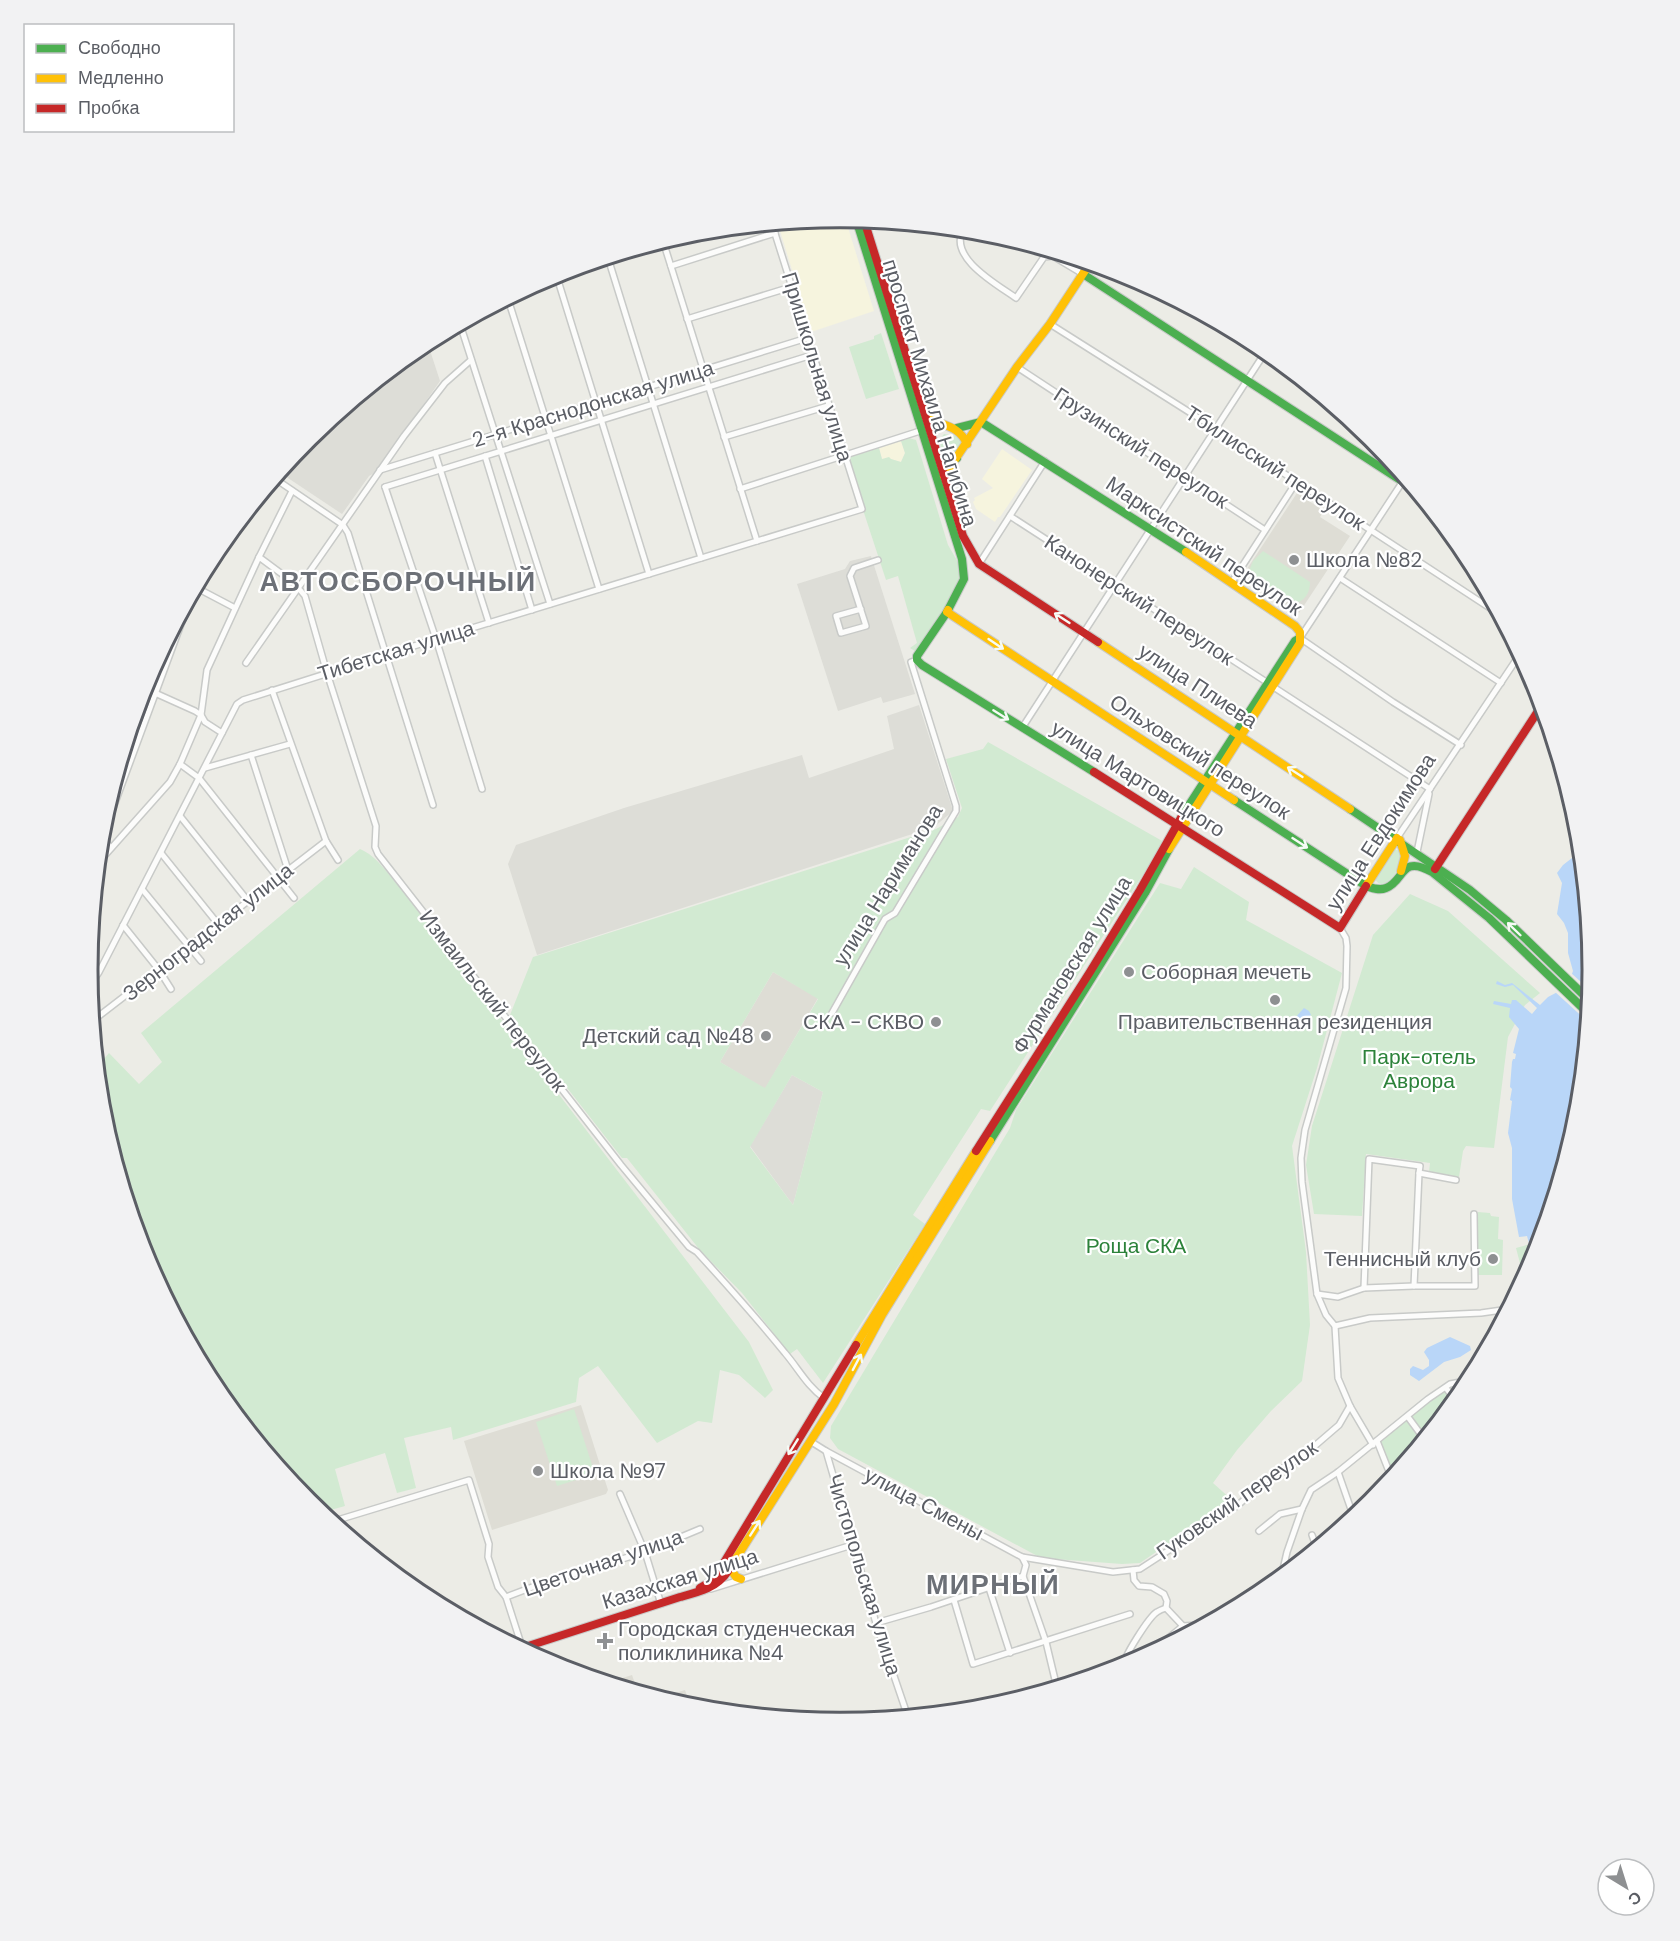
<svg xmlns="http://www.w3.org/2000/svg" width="1680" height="1941" font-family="'DM Sans',sans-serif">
<rect width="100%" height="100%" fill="#ecece6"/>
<g fill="#f6f4de">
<polygon points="840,218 845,218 874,311 811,332 778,224"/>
<polygon points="901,441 905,453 901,462 890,459 882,459 879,448"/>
<polygon points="1002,449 1032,470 1000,517 998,517 995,522 976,509 973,502 975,500 974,498 993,488 982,479"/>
</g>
<g fill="#ddddd7">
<polygon points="427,341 440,381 376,472 369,476 342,514 279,472 308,438"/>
<polygon points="871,556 915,694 883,703 881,697 838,711 797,584 845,569 850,561"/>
<polygon points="919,705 953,811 934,827 537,955 508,864 516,845 624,808 802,755 809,778 894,749 887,716"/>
<polygon points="792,1075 823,1092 793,1205 750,1146"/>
</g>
<g fill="#deddd5">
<polygon points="1297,493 1324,511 1320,517 1350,536 1299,613 1249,580 1251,576 1245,572"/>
<polygon points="773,972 818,998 765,1089 720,1062"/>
<polygon points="581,1405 608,1490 606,1494 492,1530 464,1441"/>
<polygon points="632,1675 638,1692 607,1683"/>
<polygon points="685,1690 691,1708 658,1698 665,1696"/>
</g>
<g fill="#d2ead2" fill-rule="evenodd">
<polygon points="881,333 899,389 866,399 849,347 874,339 874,336"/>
<polygon points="944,434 957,436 961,439 961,443 952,458 944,456 939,440"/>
<polygon points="909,438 916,440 948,545 962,569 960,580 942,614 918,650 915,651 910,648 917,643 898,576 886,580 847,461 849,457 879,448 882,459 889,457 891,459 901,462 905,453 901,441"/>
<path d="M1263,551l47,31c0,11 -5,18 -15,22l-47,-31 5,-12z"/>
<path d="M988,742l176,100 -174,269 -9,-2 -68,106 12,9 -102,159 -26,-34 -7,5 -48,-61 -43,-44 -72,-91h-5l-112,-143 23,-58 403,-128 22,-12 4,-9 -16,-49 37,-10zM773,972l45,27 -53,89 -45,-26zM792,1075l31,17 -30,113 -43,-58z"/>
<path d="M360,849c17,7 29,26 41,40l348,453 24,48 -8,8 -26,-23 -19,-5 -8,53 -14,-2 -41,22 -59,-77 -19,12 -3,24 -123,38 -2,-13 -47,11 12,50 -19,5 -12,-40 -50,16 10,37 -25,7 -13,-10 -93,-114 -70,-131 -43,-141 -4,-50 12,-14 30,31 23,-22 -21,-29z"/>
<path d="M1393,850h5l3,2c0,1 0,10 0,11 -3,10 -21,33 -27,13z"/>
<polygon points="1194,867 1249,902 1246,920 1342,973 1317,1068 1292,1146 1306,1252 1310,1325 1302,1381 1271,1411 1237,1450 1213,1483 1232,1500 1140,1563 1122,1564 1041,1558 838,1449 830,1438 831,1426 1010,1128 1016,1110 1160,883 1181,889"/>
<polygon points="1410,894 1448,911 1540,993 1525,1005 1508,1037 1494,1148 1466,1146 1463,1151 1459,1177 1429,1172 1430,1163 1366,1154 1362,1216 1314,1214 1306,1165 1312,1126 1373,935"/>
<polygon points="1478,1212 1490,1213 1491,1216 1499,1217 1498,1239 1503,1240 1502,1275 1476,1275"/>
<polygon points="1530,1244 1534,1261 1530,1269 1522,1271 1516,1248"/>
<path d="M1472,1379l-6,10 -74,90 -12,-38c27,-23 56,-54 92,-62z"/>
<polygon points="574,1409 595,1474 557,1486 536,1422"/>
</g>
<g fill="#b9d6f8">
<polygon points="1581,851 1593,971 1588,1025 1578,1059 1581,1080 1579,1090 1581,1095 1578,1118 1534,1261 1527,1236 1519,1237 1512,1199 1512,1148 1508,1133 1512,1101 1510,1100 1512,1089 1510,1087 1512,1062 1513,1059 1515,1059 1516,1054 1513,1053 1519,1029 1509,1017 1510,1008 1493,1004 1494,1001 1511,1004 1512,1000 1516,1000 1532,1014 1537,1008 1513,985 1505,987 1496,984 1497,981 1505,985 1512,983 1540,1005 1548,997 1567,987 1573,971 1568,953 1568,933 1564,923 1557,914 1562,883 1557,873 1563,865"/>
<polygon points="1304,1008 1309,1011 1311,1015 1299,1025 1285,1030 1285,1022 1294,1019"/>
<polygon points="1450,1337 1470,1346 1471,1350 1460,1357 1444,1362 1419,1381 1410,1375 1410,1369 1413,1366 1423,1370 1429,1366 1429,1360 1424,1352 1427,1348"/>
</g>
<polygon fill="#ecece6" points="1570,972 1591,991 1588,1022 1554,991 1564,985"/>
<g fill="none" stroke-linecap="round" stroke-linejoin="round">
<g stroke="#c8cac8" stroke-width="8">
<g id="street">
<path d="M963,230c-15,28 35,55 53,68l28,-41 9,-1 30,18"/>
<polyline points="663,241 757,541"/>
<polyline points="608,258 701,558"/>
<polyline points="671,266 775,233"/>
<polyline points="556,274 649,574"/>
<polyline points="508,299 599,589"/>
<polyline points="687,319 791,287"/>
<polyline points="460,324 550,604"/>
<polyline points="1050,324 1216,429 1499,614"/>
<polyline points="1017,367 1265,530"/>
<polyline points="724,437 828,406"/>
<polyline points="435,453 489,623"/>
<polyline points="485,456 532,610"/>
<polyline points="380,470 807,338"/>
<polyline points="274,478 343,525 348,533 433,805"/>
<polyline points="1405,478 1300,638 1393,702 1461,745"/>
<polyline points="385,487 812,355"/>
<polyline points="385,487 436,639 482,789"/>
<polyline points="740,489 923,430"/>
<polyline points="1010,516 1268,683"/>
<path d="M259,557l35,26 11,13 22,77 49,153 -1,21 3,7 243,311 68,82 8,5c30,33 60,66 88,101 13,15 22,33 39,45"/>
<polyline points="979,564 1045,461"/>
<polyline points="1340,578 1501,683"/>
<polyline points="1232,582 1297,481"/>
<polyline points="195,587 235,608"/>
<polyline points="861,609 836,616 841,633 866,626 850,576 854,568 878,560"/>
<polyline points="246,663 404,436 445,383 471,360"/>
<polyline points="1272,686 1430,789"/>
<polyline points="272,690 326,841 338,860"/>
<polyline points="155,693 195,711 201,715 205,722 222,733"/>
<polyline points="1022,728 1266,351"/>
<polyline points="251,755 288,870"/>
<polyline points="180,764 199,778 294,898"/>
<polyline points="205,768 290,744"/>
<polyline points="180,816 248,901"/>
<polyline points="1397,838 1520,654"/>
<polyline points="111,848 104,840 103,835 194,589"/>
<polyline points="1417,852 1429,794"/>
<polyline points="161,853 218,924"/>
<polyline points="98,863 170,782 180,764 201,715 207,670 259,557 292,491"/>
<polyline points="142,889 201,961"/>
<polyline points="123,925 159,970 171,989"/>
<polyline points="1340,928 1346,938 1347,946 1346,988 1305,1130 1301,1158 1302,1182 1317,1294 1326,1315 1335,1326 1338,1378 1350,1406 1373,1445"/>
<polyline points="89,987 99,972 237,704 243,700 436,639 862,509 772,224"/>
<polyline points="832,1013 885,919 895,913 956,811 956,806 911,662 917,660"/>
<polyline points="92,1025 95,1019 326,841"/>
<polyline points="1414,1286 1419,1173"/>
<polyline points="1364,1288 1369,1159 1420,1166 1419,1173 1456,1180"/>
<polyline points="1317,1294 1338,1297 1364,1288 1414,1286 1475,1286 1474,1214"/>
<polyline points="1335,1326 1370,1318 1481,1313 1509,1309"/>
<polyline points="1446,1388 1456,1401"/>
<polyline points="1408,1417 1425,1440"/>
<polyline points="810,1441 826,1451 876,1623 908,1717"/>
<polyline points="1377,1441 1392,1479"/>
<polyline points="826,1451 1022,1557 1113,1572 1140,1569 1237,1506 1273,1474 1303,1456 1339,1425 1350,1406"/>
<polyline points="1338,1472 1354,1518"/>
<polyline points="620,1494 645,1552 661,1604"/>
<polyline points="331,1522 469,1480 489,1544 488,1557 498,1587 506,1597 523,1650"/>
<polyline points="1259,1531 1280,1514 1302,1509"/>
<polyline points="1312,1535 1317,1549"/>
<polyline points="1133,1570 1134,1580 1139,1586 1152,1587 1164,1594 1167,1601 1166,1608"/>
<polyline points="1023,1576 1046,1642 1057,1688"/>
<polyline points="1281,1578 1287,1552 1302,1509 1311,1490 1338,1472 1428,1399 1450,1384 1471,1380"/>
<polyline points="989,1588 1010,1653"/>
<polyline points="711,1589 852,1545"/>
<polyline points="506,1597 543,1583 645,1552 700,1529"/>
<polyline points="954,1600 973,1664 1130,1614"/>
<polyline points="876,1623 931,1607 1023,1576 1026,1565 1022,1557"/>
<polyline points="1144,1658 1183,1626 1199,1625 1213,1621"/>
<path d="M1123,1668c-1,-10 27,-52 34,-56 3,-2 6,-3 9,-4l17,18"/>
<polyline points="1017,1700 1057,1685"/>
</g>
</g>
<g stroke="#c9cac9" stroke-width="10">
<g id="fast">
<polyline points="856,219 962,559 964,579 948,610"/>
<polyline points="1083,274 1414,489"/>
<polyline points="981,422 1186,552"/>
<polyline points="957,428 981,422"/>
<polyline points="934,454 945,459 957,458"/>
<polyline points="947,612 917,656 917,660 922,665 1094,772"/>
<path d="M1234,800l132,86c6,2 13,5 20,2 19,-7 14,-34 46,-16l57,46 100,96"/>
<polyline points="1350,809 1470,890 1506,920 1590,1001"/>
<polyline points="1182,816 1295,641 1300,638"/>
<polyline points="990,1141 1145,893 1169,849"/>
</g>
</g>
<g stroke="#c9cac9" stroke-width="10">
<g id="slow">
<path d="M926,417c16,9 33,8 41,27"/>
<polyline points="944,476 1017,367 1050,324 1090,263"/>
<polyline points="948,610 947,612 1234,800"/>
<polyline points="1098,642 1350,809"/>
<polyline points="1400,840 1405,856 1401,871"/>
<polyline points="1169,849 1300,643 1300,632 1295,626 1186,552"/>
<polyline points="1366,886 1397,838"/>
<polyline points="856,1345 976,1151"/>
<polyline points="733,1567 730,1568 736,1577 741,1579"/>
<polyline points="728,1571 834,1404 882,1315 990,1141"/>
</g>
</g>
<g stroke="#c9cac9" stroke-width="10">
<g id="jam">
<polyline points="864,220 963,536 979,564 1098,642"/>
<polyline points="1094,772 1340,928 1366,886"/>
<polyline points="1435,869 1542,705"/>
<polyline points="976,1151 1090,972 1140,890 1182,816"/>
<polyline points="700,1588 710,1582 717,1574 856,1345"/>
<path d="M519,1649l161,-52c19,-5 37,-9 48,-26"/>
</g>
</g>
<use href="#street" stroke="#fcfcfb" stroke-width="5"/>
<use href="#fast" stroke="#4caf50" stroke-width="8"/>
<use href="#slow" stroke="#ffc107" stroke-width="8"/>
<use href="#jam" stroke="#c62828" stroke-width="8"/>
</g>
<defs><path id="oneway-shaft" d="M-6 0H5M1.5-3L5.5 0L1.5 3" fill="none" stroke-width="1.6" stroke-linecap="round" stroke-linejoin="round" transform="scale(1.5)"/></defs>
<g stroke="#f6fbf6">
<use href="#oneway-shaft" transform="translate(1062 618) rotate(-147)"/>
<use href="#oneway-shaft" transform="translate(996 644) rotate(34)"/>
<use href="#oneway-shaft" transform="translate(1001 715) rotate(32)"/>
<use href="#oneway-shaft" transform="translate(1295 772) rotate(-147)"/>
<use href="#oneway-shaft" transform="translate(1300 843) rotate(33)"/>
<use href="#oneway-shaft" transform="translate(1514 929) rotate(-136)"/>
<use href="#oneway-shaft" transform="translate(857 1362) rotate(-62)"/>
<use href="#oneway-shaft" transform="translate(793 1447) rotate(122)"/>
<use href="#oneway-shaft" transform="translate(755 1528) rotate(-57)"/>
</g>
<g fill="#8e9092" stroke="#fff" stroke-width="2">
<circle cx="1294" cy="560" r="6"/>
<circle cx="1129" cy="972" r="6"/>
<circle cx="1275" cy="1000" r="6"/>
<circle cx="936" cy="1022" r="6"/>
<circle cx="766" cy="1036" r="6"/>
<circle cx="1493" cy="1259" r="6"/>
<circle cx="538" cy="1471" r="6"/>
<path d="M602 1632h6v6h6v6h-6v6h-6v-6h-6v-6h6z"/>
</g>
<g text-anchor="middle" stroke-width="4.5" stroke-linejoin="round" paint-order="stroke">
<g font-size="21" fill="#5b5e65" stroke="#fff">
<text transform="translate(817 367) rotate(73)" y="7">Пришкольная улица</text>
<text transform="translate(930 393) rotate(73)" y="7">проспект Михаила Нагибина</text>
<text transform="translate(593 404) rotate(-17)" y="7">2-я Краснодонская улица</text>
<text transform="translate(1141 448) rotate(33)" y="7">Грузинский переулок</text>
<text transform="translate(1275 468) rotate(33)" y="7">Тбилисский переулок</text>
<text transform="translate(1204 546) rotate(34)" y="7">Марксистский переулок</text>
<text transform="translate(1139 600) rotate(33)" y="7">Канонерский переулок</text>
<text transform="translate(396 651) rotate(-17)" y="7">Тибетская улица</text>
<text transform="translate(1198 686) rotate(33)" y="7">улица Плиева</text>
<text transform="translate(1200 757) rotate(33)" y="7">Ольховский переулок</text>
<text transform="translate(1138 779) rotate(32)" y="7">улица Мартовицкого</text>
<text transform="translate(1381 832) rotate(-57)" y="7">улица Евдокимова</text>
<text transform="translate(888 885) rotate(-58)" y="7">улица Нариманова</text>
<text transform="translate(208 932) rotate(-38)" y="7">Зерноградская улица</text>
<text transform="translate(1072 965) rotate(-58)" y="7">Фурмановская улица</text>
<text transform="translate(493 1001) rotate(52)" y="7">Измаильский переулок</text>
<text transform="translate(1237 1500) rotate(-35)" y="7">Гуковский переулок</text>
<text transform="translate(924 1504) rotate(28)" y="7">улица Смены</text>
<text transform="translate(603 1563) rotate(-19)" y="7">Цветочная улица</text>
<text transform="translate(864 1575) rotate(73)" y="7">Чистопольская улица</text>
<text transform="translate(680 1579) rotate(-17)" y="7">Казахская улица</text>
</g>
<g font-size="21" fill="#5b5e65" stroke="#fff" text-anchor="start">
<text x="1306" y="567">Школа №82</text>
<text x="1141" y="979">Соборная мечеть</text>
<text x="924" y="1029" text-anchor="end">СКА - СКВО</text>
<text x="1275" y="1029" text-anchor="middle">Правительственная резиденция</text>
<text x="754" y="1043" text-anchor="end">Детский сад №48</text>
<text x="1481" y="1266" text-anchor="end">Теннисный клуб</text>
<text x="550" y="1478">Школа №97</text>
<text x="618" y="1636">Городская студенческая<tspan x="618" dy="24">поликлиника №4</tspan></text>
</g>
<g font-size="21" fill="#2c823a" stroke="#fff">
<text x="1419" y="1064">Парк-отель<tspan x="1419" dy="24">Аврора</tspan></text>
<text x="1136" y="1253">Роща СКА</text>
</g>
<g font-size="27" font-weight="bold" letter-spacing="1.5" fill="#6c7077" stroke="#fff">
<text x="398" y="591">АВТОСБОРОЧНЫЙ</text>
<text x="993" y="1594">МИРНЫЙ</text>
</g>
</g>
<path d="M0 0H1680V1941H0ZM98 970a742 742 0 1 1 1484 0a742 742 0 1 1-1484 0Z" fill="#f2f2f3" fill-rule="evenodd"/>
<path fill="none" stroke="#5b5e65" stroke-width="3" d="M98 970a742 742 0 1 1 1484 0a742 742 0 1 1-1484 0Z"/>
<rect x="24" y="24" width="210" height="108" fill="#ffffff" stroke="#bdbfc1" stroke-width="1.5"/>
<rect x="36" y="44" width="30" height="9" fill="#4caf50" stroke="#bdbfc1" stroke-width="1.5"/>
<text x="78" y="54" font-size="18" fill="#5b5e65">Свободно</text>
<rect x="36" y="74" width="30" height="9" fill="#ffc107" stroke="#bdbfc1" stroke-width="1.5"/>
<text x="78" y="84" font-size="18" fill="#5b5e65">Медленно</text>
<rect x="36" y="104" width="30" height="9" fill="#c62828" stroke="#bdbfc1" stroke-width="1.5"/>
<text x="78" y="114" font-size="18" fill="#5b5e65">Пробка</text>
<g transform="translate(1626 1887) rotate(142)"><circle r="28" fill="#ffffff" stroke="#bdbfc1" stroke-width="1.5"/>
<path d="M0-4.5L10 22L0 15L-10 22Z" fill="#8e9092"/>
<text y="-9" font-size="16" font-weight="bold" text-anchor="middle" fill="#5b5e65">С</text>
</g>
</svg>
